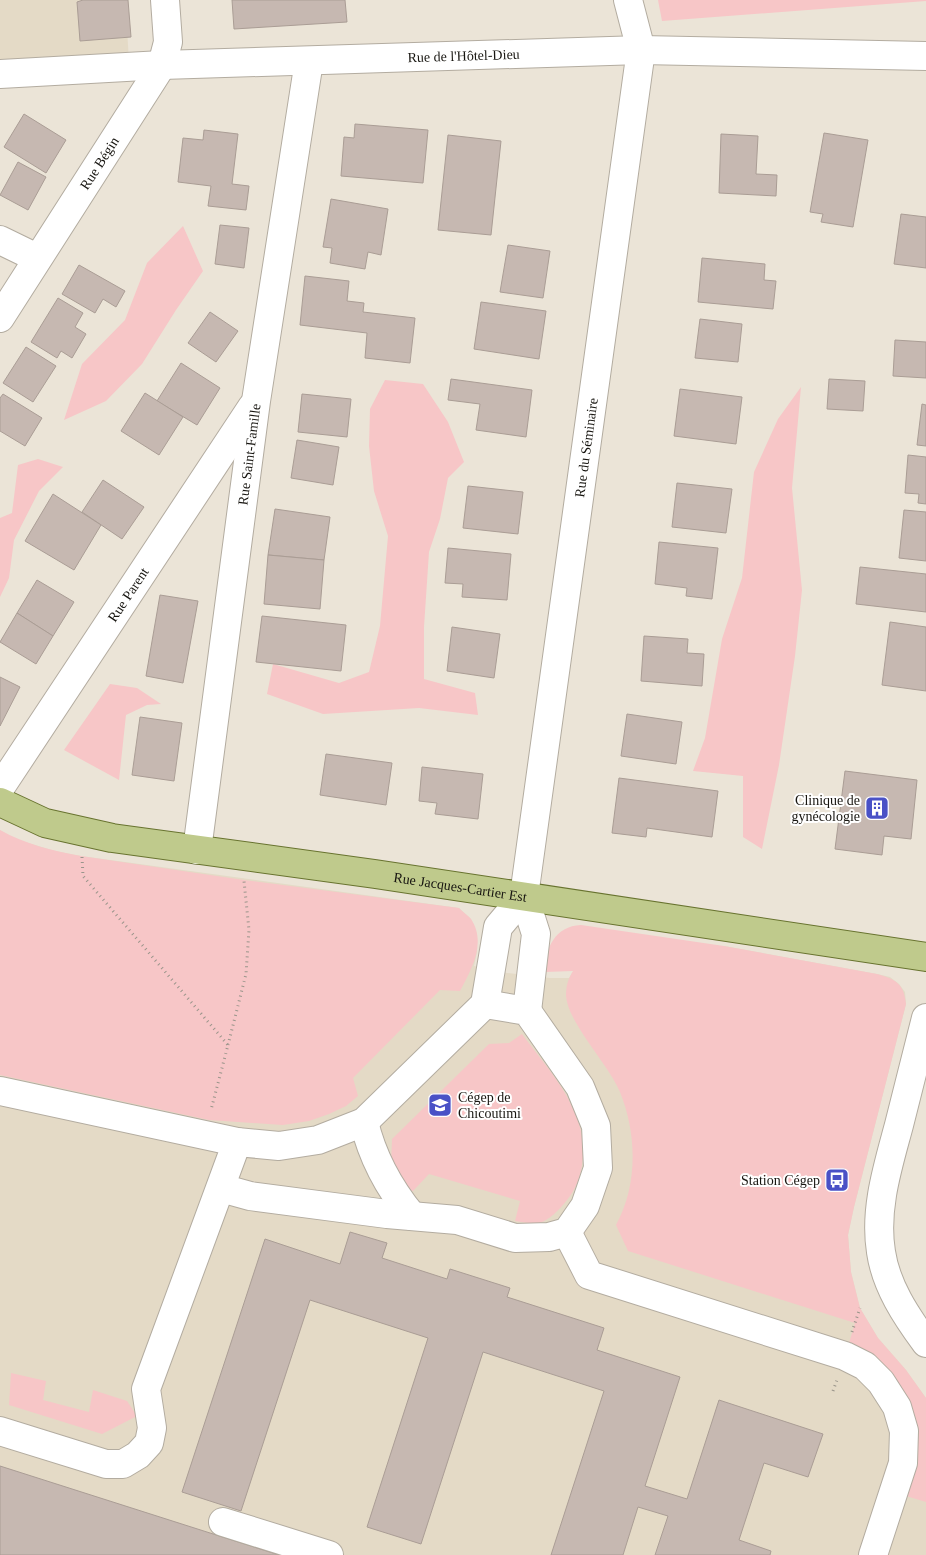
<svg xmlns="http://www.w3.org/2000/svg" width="926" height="1555" font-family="'Times New Roman',serif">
<rect width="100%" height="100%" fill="#ebe4d7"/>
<g fill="#e4dac6">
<polygon points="0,0 125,0 129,60 0,65"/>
<polygon points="0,830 15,839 55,851 81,856 459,908 471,919 477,934 477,952 474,966 507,973 550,978 569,978 574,970 724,946 877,974 890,977 899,984 905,992 906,1004 854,1207 848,1235 851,1272 860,1308 878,1338 906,1370 926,1398 926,1555 0,1555"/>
</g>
<g fill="#f7c6c7">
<polygon points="658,0 926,0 926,1 662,21"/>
<polygon points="183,226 203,271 176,310 142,364 106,401 64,420 82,364 125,320 147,263"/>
<polygon points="385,380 423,384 448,422 464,462 448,478 440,519 429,552 424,627 424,679 475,693 478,715 419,708 323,714 267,694 273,664 339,683 369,672 380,626 388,536 374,491 369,446 370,409"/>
<polygon points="801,387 792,488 802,590 795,656 779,765 762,849 743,837 743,776 693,771 705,738 722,639 742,578 754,472 778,419"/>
<polygon points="38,459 63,467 39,491 14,540 9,578 0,597 0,518 12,513 18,465"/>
<polygon points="110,684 137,688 161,704 147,705 126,715 119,780 64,750"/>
<path d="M0,830c25,14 53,21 81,26l163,24 215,28c3,4 9,7 12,11 16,24 0,51 -11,72l-20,-1 -87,88 5,18 -12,10 -17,8 -20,7 -26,4 -74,-5 -209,-45z"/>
<path d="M581,925l143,21 153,28c19,5 27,10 29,30l-52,203 -6,28 3,37 9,36 18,30 28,32 20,28v104l-20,-6 11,-34 -68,-119 6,-20 -227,-72 -12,-26c22,-40 21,-91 4,-133 -11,-27 -52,-69 -54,-96 0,-10 2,-17 7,-25l-28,1c0,-24 10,-46 36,-47z"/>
<path d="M522,1034c28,38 69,80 60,131 -2,13 -7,25 -15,35 -6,8 -19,22 -29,23 -7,1 -16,-1 -23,-2l5,-20 -91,-27 -16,17 -8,-2 -14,-24 1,-26 97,-95 20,-1z"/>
<polygon points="11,1373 46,1381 43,1400 89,1412 93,1390 127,1401 137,1416 102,1434 9,1405"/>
</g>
<g fill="#c6b8b1" stroke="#aa9d95">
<polygon points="83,0 128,0 131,37 80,41 77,2"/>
<polygon points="232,0 345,0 347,22 234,29"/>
<polygon points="24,114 66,140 46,173 4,147"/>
<polygon points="355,124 428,130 423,183 341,176 344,137 354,138"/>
<polygon points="204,130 238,134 232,184 249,186 246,210 208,206 211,186 178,182 183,138 203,140"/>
<polygon points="824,133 868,140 853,227 821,222 823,214 810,212"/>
<polygon points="721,134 758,136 756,174 777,175 776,196 719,193"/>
<polygon points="448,135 501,141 491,235 438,230"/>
<polygon points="18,162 46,177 28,210 0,195"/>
<polygon points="331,199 388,209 381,255 368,252 365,269 330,263 332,248 323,247"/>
<polygon points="901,214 926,217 926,268 894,264"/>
<polygon points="220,225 249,228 244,268 215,264"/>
<polygon points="508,245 550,251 543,298 500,292"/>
<polygon points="702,258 765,264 764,280 776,281 773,309 698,302"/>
<polygon points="79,265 125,291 116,307 103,299 95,313 62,294"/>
<polygon points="305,276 349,281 347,301 364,303 363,312 415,318 410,363 365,358 367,333 300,325"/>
<polygon points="58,298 83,313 75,327 86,334 72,358 61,351 57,358 31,342"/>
<polygon points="481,302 546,311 539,359 474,349"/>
<polygon points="210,312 238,331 216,362 188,343"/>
<polygon points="700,319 742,324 738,362 695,358"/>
<polygon points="895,340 926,342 926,378 893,376"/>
<polygon points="26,347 56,366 33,402 3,383"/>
<polygon points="181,363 220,388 197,425 157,401"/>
<polygon points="451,379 532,390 526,437 476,430 480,404 448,400"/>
<polygon points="829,379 865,381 863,411 827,409"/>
<polygon points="680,389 742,397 736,444 674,436"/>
<polygon points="145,393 183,417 159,455 121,431"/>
<polygon points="3,394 42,418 25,446 0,431 0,398"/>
<polygon points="302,394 351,399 347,437 298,432"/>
<polygon points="922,404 926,405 926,446 917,445"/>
<polygon points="297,440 339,447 333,485 291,478"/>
<polygon points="908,455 926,457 926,504 918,503 919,494 905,493"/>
<polygon points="103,480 144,507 122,539 82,512"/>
<polygon points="677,483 732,489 726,533 672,527"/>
<polygon points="468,486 523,492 518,534 463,528"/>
<polygon points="53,494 101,525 74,570 25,541"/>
<polygon points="275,509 330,517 324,560 268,555"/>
<polygon points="904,510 926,512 926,561 899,558"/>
<polygon points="659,542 718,548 712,599 686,596 687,588 655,584"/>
<polygon points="448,548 511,554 507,600 462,597 463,584 445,583"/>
<polygon points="268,555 324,560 320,609 264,604"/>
<polygon points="860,567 926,574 926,612 856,604"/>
<polygon points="37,580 74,602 53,636 17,613"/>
<polygon points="160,595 198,601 183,683 146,676"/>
<polygon points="17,613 53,636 36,664 0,642"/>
<polygon points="262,616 346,625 341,671 256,662"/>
<polygon points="890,622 926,627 926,691 882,685"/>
<polygon points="452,627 500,634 494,678 447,671"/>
<polygon points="644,636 688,639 687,653 704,654 702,686 641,681"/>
<polygon points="0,677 20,687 0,726"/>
<polygon points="627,714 682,722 676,764 621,756"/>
<polygon points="140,717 182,723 174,781 132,775"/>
<polygon points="326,754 392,763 386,805 320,795"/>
<polygon points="422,767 483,774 478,819 435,814 437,803 419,801"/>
<polygon points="845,771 917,780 911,839 884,836 882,855 835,849"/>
<polygon points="619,778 718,791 712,837 647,828 646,837 612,833"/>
<polygon points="350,1232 387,1243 382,1258 447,1279 450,1269 510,1288 507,1297 604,1328 597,1350 680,1377 645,1486 687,1499 719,1400 823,1434 808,1477 764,1463 739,1540 771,1551 770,1555 655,1555 668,1516 638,1507 623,1555 551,1555 604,1391 483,1352 421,1544 367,1527 428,1338 310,1300 241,1511 182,1492 265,1239 340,1264"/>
<polygon points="0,1466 279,1555 0,1555"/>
</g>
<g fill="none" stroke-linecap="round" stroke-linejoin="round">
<g stroke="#b3aca0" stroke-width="30">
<g id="minor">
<path id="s1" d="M0,74l162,-9 479,-15 285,6"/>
<polyline points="0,240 37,258"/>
<path id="s2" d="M0,318l162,-253 6,-23 -3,-42"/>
<path id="s3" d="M0,788l252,-381"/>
<path id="s4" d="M197,850l59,-449 53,-340"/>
<path id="s5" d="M527,1011l9,-77 -12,-38 117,-846 -13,-50"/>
<path d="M926,1018c-9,36 -18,71 -27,107 -11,41 -25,84 -18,127 5,34 25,64 45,91"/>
<polyline points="0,1091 237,1142 279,1146 318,1140 364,1122 485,1004 498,927 524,896"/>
<path d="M364,1122c8,34 25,66 48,94"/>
<polyline points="221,1188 250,1196 387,1214 457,1220 515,1238 549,1237 567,1232 585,1206 598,1168 596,1126 580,1087 527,1011 485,1004"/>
<polyline points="567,1232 589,1275 845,1356 865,1366 881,1382 897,1407 904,1431 903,1463 873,1555"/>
<polyline points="0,1431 106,1464 123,1464 138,1455 149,1443 152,1428 146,1389 237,1142"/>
<polyline points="223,1522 329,1555"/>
</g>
</g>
<g stroke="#68732f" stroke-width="30">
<g id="major">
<path id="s6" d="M0,802l45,21 67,15 263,36 551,83"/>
</g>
</g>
<g stroke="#9a958b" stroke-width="3" stroke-dasharray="1 4" stroke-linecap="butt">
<polyline points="82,857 83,876 228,1045 211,1110"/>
<polyline points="228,1045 246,974 249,930 244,881"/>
<polyline points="852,1332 860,1308"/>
<polyline points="833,1391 837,1380"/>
</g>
<use href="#minor" stroke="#fff" stroke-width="28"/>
<use href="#major" stroke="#bfca8c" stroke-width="28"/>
</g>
<defs>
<g id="building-square" transform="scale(1.25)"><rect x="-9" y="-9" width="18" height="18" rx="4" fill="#4951c6" stroke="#fff"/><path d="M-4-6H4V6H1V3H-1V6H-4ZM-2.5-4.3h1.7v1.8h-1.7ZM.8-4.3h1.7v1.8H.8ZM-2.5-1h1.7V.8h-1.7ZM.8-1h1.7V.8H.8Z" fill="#fff"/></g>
<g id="university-square" transform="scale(1.25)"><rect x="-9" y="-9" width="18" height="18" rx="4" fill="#4951c6" stroke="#fff"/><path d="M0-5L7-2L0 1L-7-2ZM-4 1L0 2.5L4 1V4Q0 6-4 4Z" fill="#fff"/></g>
<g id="bus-square" transform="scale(1.25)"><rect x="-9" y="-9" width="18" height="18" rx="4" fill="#4951c6" stroke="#fff"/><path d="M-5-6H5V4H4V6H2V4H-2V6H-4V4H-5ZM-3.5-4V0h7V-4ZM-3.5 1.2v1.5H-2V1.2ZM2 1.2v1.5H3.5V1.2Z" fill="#fff"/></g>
</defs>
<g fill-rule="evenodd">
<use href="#building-square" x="877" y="808"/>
<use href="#university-square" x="440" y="1105"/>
<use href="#bus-square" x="837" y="1180"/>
</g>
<g text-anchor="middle" stroke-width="4" stroke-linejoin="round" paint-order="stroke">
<g font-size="14" fill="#171510" stroke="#fff">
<text dy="5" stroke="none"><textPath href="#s1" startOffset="464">Rue de l'Hôtel-Dieu</textPath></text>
<text dy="5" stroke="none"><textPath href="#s2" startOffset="184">Rue Bégin</textPath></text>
<text dy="5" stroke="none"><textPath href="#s5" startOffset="570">Rue du Séminaire</textPath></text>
<text dy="5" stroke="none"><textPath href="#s4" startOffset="399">Rue Saint-Famille</textPath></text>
<text dy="5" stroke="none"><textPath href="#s3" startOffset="232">Rue Parent</textPath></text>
<text dy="5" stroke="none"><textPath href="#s6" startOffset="470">Rue Jacques-Cartier Est</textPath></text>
</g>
<g font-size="14" fill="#171510" stroke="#fff" text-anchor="end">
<text x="860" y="805">Clinique de<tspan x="860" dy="16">gynécologie</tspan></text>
<text x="458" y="1102" text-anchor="start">Cégep de<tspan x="458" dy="16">Chicoutimi</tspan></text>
<text x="820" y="1185">Station Cégep</text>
</g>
</g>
</svg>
